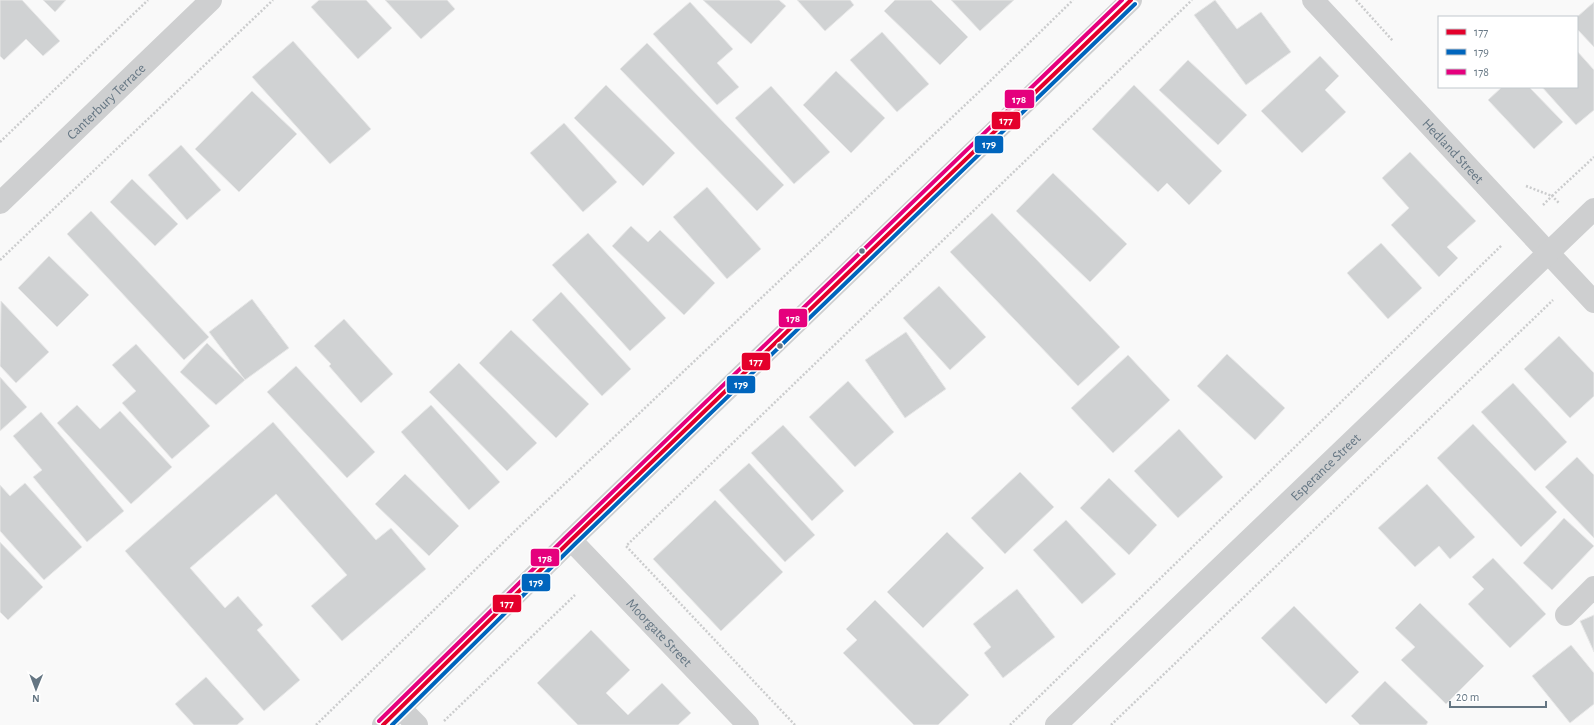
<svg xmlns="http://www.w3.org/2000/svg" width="1594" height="725" font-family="'Alegreya Sans',sans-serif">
<rect width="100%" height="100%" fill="#f9f9f9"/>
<g fill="#d0d2d3" stroke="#e8e8e8">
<polygon points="0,0 22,0 60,41 43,56 26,39 4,60 0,56"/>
<polygon points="43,0 66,0 55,12"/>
<polygon points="319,0 366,0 392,28 358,59 311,7"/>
<polygon points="385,0 447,0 455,9 421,39"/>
<polygon points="703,0 779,0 786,6 751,44"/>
<polygon points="797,0 850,0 854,5 825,31"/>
<polygon points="895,0 931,0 968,37 940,65 884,11"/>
<polygon points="951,0 1014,0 980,31"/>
<polygon points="1215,0 1237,29 1261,12 1291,52 1246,85 1194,15"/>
<polygon points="690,2 733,49 717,63 739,87 717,105 653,34"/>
<polygon points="1594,2 1594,47 1577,29 1577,17"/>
<polygon points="882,32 929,84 897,112 850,60"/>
<polygon points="293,41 371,129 330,164 252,77"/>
<polygon points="647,43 784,185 757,211 620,69"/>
<polygon points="1577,51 1594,70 1594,110 1576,125 1542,87 1577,87"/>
<polygon points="1320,56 1339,76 1325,90 1346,112 1302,153 1261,111"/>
<polygon points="1188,60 1247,115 1218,145 1159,90"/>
<polygon points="836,71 885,118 851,153 803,105"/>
<polygon points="606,85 675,153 643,186 574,118"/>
<polygon points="1134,85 1222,171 1189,205 1167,183 1158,192 1092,129"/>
<polygon points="771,86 830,152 794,184 735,118"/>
<polygon points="1502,87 1529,87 1563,122 1534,149 1488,100"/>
<polygon points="252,91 297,134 239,192 195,149"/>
<polygon points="564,123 617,182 583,212 530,153"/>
<polygon points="181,145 221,190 187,220 148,175"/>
<polygon points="1410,152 1476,221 1447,247 1458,258 1439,277 1391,225 1409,208 1382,178"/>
<polygon points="1053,173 1127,244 1090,282 1016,211"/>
<polygon points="132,179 178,224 155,246 110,202"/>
<polygon points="707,187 761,249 727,279 673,217"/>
<polygon points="91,211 209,337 184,360 67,234"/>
<polygon points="992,213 1120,347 1078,386 950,252"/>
<polygon points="631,226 648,242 660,230 715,283 684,315 612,246"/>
<polygon points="588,233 666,318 630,351 552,265"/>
<polygon points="1381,243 1422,288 1388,319 1347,273"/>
<polygon points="49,256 89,295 57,327 18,288"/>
<polygon points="939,286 986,337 950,370 903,318"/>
<polygon points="561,292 631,369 602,396 532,320"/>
<polygon points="252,299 289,348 245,380 209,332"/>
<polygon points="1,301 49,352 16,383 0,366"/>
<polygon points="344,319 393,374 361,403 329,366 331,364 314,346"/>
<polygon points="511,330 589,404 556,438 479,363"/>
<polygon points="906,332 946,389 905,418 865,360"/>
<polygon points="1559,336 1594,373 1594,396 1570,418 1524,369"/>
<polygon points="207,343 245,380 216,405 180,372"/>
<polygon points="136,344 210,426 172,459 122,403 136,391 112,365"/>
<polygon points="1227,354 1285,408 1255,440 1197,386"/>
<polygon points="1128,355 1170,400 1113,453 1071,408"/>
<polygon points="459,363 537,443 507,471 429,392"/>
<polygon points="296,366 375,452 347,478 267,392"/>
<polygon points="0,377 27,407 0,431"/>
<polygon points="848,381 894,432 855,467 809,417"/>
<polygon points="1513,383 1567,442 1535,471 1481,412"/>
<polygon points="77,405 100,429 120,411 172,467 131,504 57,423"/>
<polygon points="431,405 500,482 469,510 401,432"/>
<polygon points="41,412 124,511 87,542 33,477 42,470 13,436"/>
<polygon points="273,422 376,540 391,528 426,569 342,641 311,606 347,575 276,494 190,568 225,608 238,596 263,625 257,630 300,680 264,711 125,551"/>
<polygon points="1473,424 1557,512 1521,547 1437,458"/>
<polygon points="783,425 844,491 812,521 751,453"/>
<polygon points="1179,429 1223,477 1178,518 1134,471"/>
<polygon points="1577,457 1594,475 1594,538 1545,487"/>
<polygon points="749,463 815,535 785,562 719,490"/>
<polygon points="1020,472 1054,507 1005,554 971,518"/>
<polygon points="405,474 459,526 429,556 375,504"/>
<polygon points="1109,478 1157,525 1129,555 1080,508"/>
<polygon points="25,483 82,547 44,580 0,531 0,485 10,496"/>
<polygon points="1427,484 1475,537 1450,559 1439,546 1415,567 1378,528"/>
<polygon points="715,500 783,572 721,631 653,559"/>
<polygon points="1564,518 1594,546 1552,590 1523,563"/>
<polygon points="1066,520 1116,574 1082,604 1033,550"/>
<polygon points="947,532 984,568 923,628 887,592"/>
<polygon points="0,542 43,587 8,620 0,612"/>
<polygon points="1493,558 1546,614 1510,648 1468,604 1484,589 1472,577"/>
<polygon points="1017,589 1055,637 1003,678 984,653 991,647 973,624"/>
<polygon points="875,600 969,695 938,725 914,725 843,653 857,640 846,629"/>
<polygon points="1420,603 1484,666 1446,704 1401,660 1415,647 1395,628"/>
<polygon points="1294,606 1359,672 1326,704 1261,638"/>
<polygon points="1594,615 1594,652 1580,621"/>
<polygon points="591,630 630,670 606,693 628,715 662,683 691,713 678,725 578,725 537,683"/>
<polygon points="1571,645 1594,673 1594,704 1570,723 1532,676"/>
<polygon points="206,677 244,719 237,725 194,725 175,704"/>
<polygon points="1385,681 1428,722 1426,725 1360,725 1351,716"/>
</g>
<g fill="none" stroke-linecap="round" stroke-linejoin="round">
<g stroke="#cbcccd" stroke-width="2.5" stroke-dasharray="2 2" stroke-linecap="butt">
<polyline points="1356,0 1393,41"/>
<polyline points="0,142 148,0"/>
<polyline points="1526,186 1552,196 1594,157"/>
<polyline points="1543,205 1552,196 1559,203"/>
<polyline points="0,260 273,0"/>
<polyline points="444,721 575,595"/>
<polyline points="316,725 517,529 981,90 1073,0"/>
<polyline points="795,725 626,546 1192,0"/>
<polyline points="1010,725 1502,245"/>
<polyline points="1111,725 1553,300"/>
</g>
<g stroke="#cecfd0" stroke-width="22">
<path id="s1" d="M1313,0l281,302"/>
<path id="s2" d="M0,203l211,-203"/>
<path id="s3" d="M571,540l177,185"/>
<polyline points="1566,615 1594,587"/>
<polyline points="401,709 417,725"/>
<polyline points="383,725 571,540 1131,0"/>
<path id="s4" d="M1056,725l538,-516"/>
</g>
<g stroke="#fff" stroke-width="7">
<polyline id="bus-1" points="383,725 571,540 1131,0"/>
</g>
<g stroke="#fff" stroke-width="7">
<polyline id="bus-2" points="392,725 575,544 1135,4"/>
</g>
<g stroke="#fff" stroke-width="7">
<polyline id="bus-3" points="379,721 567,536 1122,0"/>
</g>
<use href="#bus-1" stroke="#e4002b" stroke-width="4"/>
<use href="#bus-2" stroke="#0065bd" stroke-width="4"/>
<use href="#bus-3" stroke="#e5007d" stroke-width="4"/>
</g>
<g fill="#657683" stroke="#fff" stroke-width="1.5">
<circle cx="862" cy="251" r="3.5"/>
<circle cx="780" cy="346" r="3.5"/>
</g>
<g text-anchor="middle" stroke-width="4" stroke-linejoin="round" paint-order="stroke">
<g font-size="14" fill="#657683" stroke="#fff">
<text dy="5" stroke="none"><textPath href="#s2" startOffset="147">Canterbury Terrace</textPath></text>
<text dy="5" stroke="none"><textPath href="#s1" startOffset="206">Hedland Street</textPath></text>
<text dy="5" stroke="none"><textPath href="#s4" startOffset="373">Esperance Street</textPath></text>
<text dy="5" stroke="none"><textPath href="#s3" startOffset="128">Moorgate Street</textPath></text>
</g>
</g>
<g stroke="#fff" stroke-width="1.5">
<rect x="1004" y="89" width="31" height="20" rx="4" fill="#e5007d"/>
<rect x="991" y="111" width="30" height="19" rx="4" fill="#e4002b"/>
<rect x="974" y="135" width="30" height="19" rx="4" fill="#0065bd"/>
<rect x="778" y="308" width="30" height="20" rx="4" fill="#e5007d"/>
<rect x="741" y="352" width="30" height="19" rx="4" fill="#e4002b"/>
<rect x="726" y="375" width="30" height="19" rx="4" fill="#0065bd"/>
<rect x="530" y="548" width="30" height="19" rx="4" fill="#e5007d"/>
<rect x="521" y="573" width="30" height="19" rx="4" fill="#0065bd"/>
<rect x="492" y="594" width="30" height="19" rx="4" fill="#e4002b"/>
</g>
<g font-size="11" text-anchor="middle" font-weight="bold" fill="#fff">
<text x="1019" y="103">178</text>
<text x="1006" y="124">177</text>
<text x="989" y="148">179</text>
<text x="793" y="322">178</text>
<text x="756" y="365">177</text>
<text x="741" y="388">179</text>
<text x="545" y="562">178</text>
<text x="536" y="586">179</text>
<text x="507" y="607">177</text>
</g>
<rect x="1438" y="16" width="140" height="72" fill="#ffffff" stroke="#c1c8cd"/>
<rect x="1446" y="29" width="20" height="6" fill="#e4002b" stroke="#c1c8cd"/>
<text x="1474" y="36" font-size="12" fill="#657683">177</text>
<rect x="1446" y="49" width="20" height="6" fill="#0065bd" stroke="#c1c8cd"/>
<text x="1474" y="56" font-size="12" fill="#657683">179</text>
<rect x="1446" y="69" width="20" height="6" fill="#e5007d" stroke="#c1c8cd"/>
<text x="1474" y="76" font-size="12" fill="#657683">178</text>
<g transform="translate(36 689) rotate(181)" stroke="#ffffff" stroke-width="3" paint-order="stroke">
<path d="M0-3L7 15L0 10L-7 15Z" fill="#657683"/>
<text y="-6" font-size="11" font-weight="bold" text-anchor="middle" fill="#657683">N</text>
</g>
<path d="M1450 701v6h96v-6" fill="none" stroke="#657683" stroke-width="2"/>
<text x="1456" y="701" font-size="12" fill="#657683" stroke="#ffffff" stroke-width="3" paint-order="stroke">20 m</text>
</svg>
